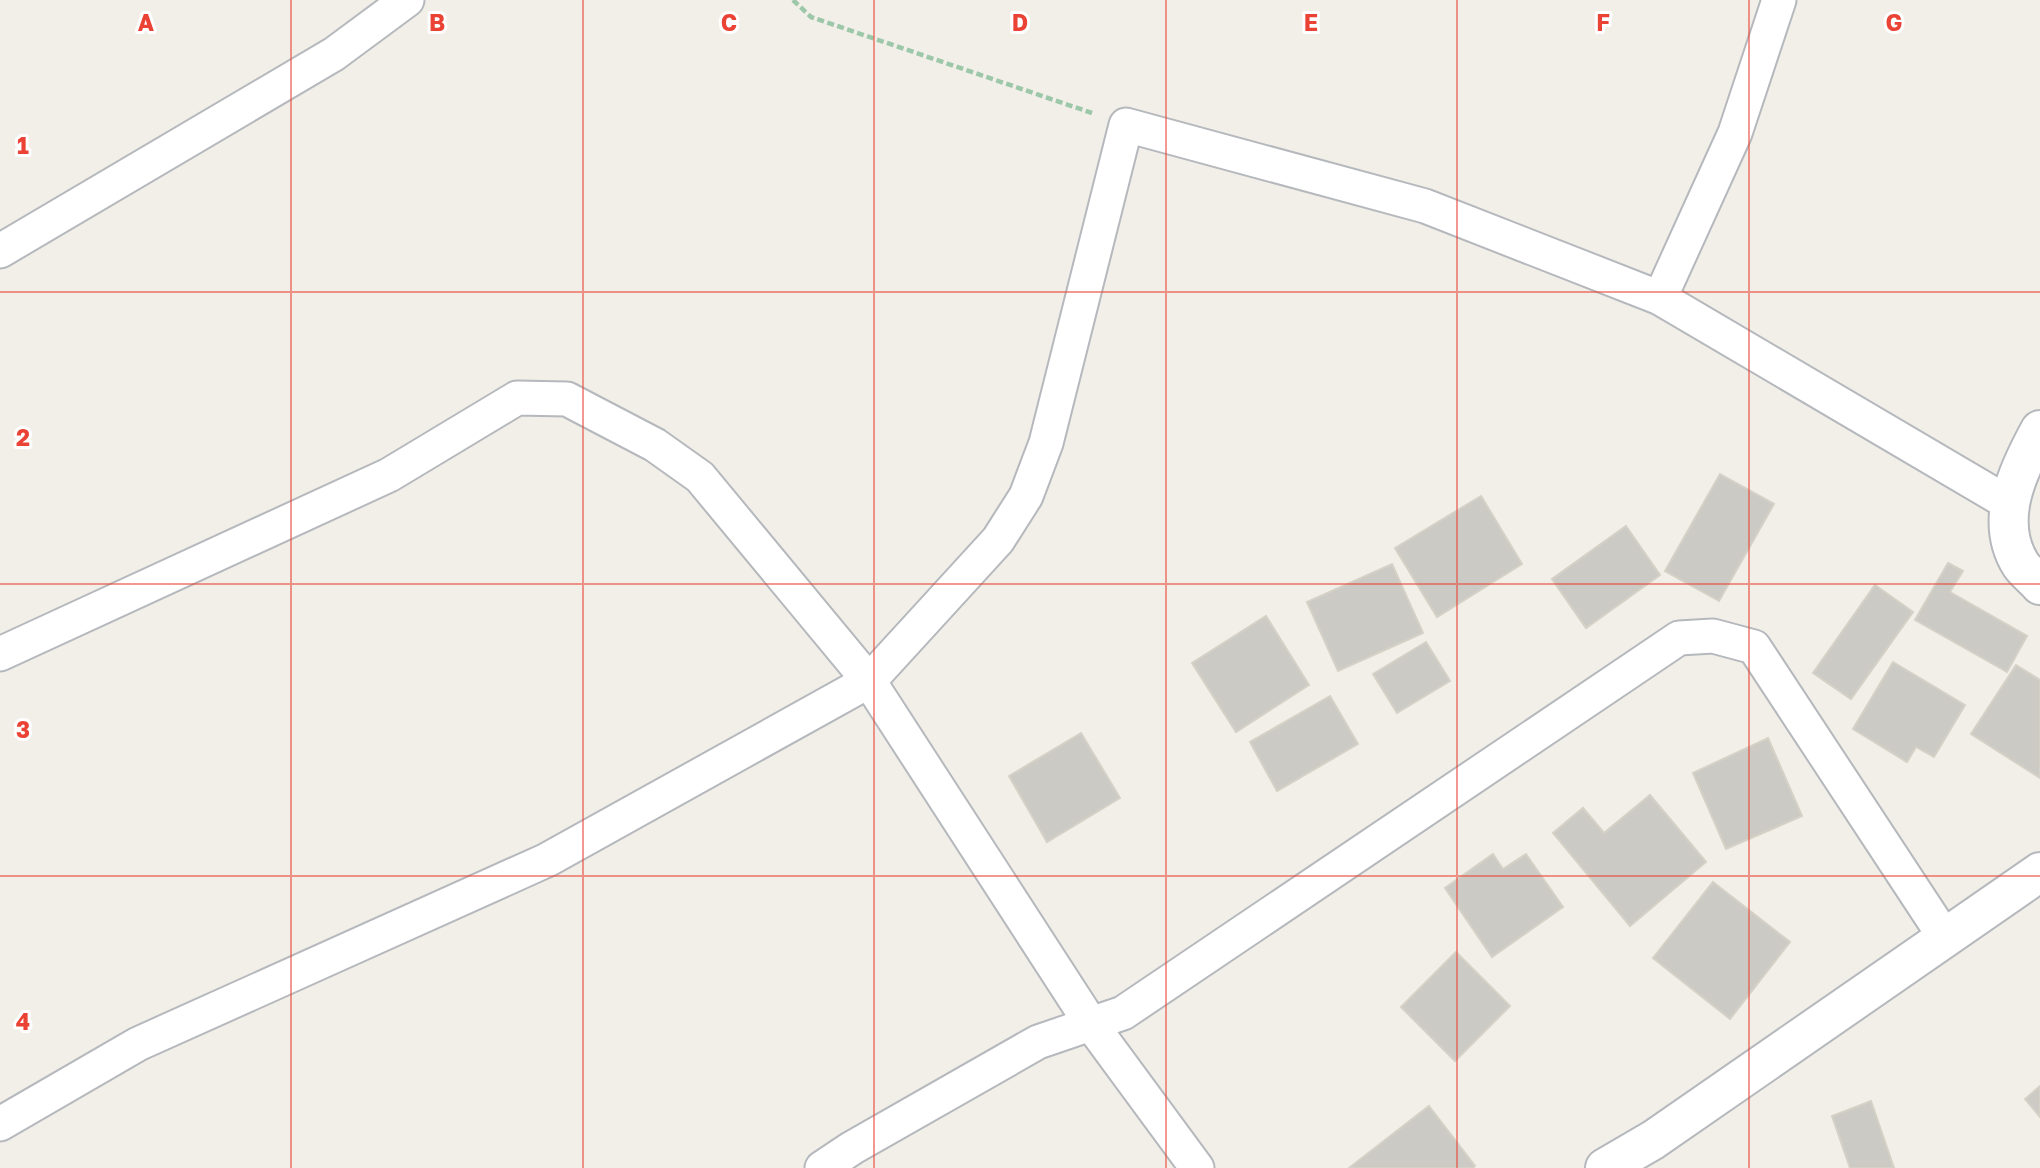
<svg xmlns="http://www.w3.org/2000/svg" width="2040" height="1168" font-family="'Golos Text',sans-serif">
<rect width="100%" height="100%" fill="#f1efe8"/>
<g fill="#cccac5" stroke="#d6d1c6" stroke-width="2">
<polygon points="1720,474 1774,504 1719,601 1665,571"/>
<polygon points="1481,496 1522,564 1437,617 1395,548"/>
<polygon points="1626,526 1660,575 1586,628 1552,579"/>
<polygon points="1948,563 1963,571 1950,592 2027,636 2007,672 1915,620"/>
<polygon points="1392,564 1423,633 1338,671 1307,602"/>
<polygon points="1875,585 1913,612 1851,699 1813,673"/>
<polygon points="1266,616 1309,685 1236,732 1192,663"/>
<polygon points="1426,642 1450,681 1397,713 1373,674"/>
<polygon points="1893,662 1965,705 1934,757 1916,747 1907,762 1853,729"/>
<polygon points="2016,665 2040,680 2040,778 1971,734"/>
<polygon points="1330,696 1358,744 1277,791 1250,742"/>
<polygon points="1081,733 1120,798 1047,842 1009,776"/>
<polygon points="1768,738 1802,816 1726,849 1693,773"/>
<polygon points="1650,795 1706,862 1630,926 1553,833 1583,808 1604,833"/>
<polygon points="1493,854 1503,869 1526,854 1563,907 1492,957 1445,888"/>
<polygon points="1713,882 1790,942 1730,1019 1653,958"/>
<polygon points="1456,952 1510,1006 1455,1061 1401,1007"/>
<polygon points="2040,1086 2040,1117 2025,1099"/>
<polygon points="1871,1101 1894,1168 1850,1168 1832,1116"/>
<polygon points="1429,1106 1475,1166 1473,1168 1349,1168"/>
</g>
<g fill="none" stroke-linecap="round" stroke-linejoin="round">
<g stroke="#b5b8bc" stroke-width="37">
<g id="minor">
<polyline points="0,251 334,54 407,0"/>
<polyline points="1660,298 1735,133 1779,0"/>
<polyline points="0,654 389,475 517,398 567,399 655,445 700,477 869,681 1091,1024 1197,1168"/>
<polyline points="0,1124 138,1044 547,860 869,681 998,540 1026,496 1046,443 1126,125 1425,206 1660,298 2010,504"/>
<polyline points="822,1168 852,1148 1038,1042 1123,1013 1679,638 1713,636 1754,647 1946,939"/>
</g>
</g>
<g stroke="#b5b8bc" stroke-width="42">
<g id="tertiary">
<path d="M2040,430c-22,40 -47,91 -19,135 5,7 13,13 19,20"/>
<polyline points="1605,1168 1653,1140 2040,872"/>
</g>
</g>
<polyline stroke="#9cc7a9" stroke-width="4.5" stroke-dasharray="7 3.5" stroke-linecap="butt" points="793,0 811,17 1092,113"/>
<use href="#minor" stroke="#fff" stroke-width="33"/>
<use href="#tertiary" stroke="#fff" stroke-width="38"/>
</g>
<path fill="none" stroke="#ea4335" stroke-width="2" stroke-opacity="0.55" d="M291,0v1168M583,0v1168M874,0v1168M1166,0v1168M1457,0v1168M1749,0v1168M0,292h2040M0,584h2040M0,876h2040"/>
<g font-size="23" text-anchor="middle" font-weight="bold" fill="#ea4335" stroke="#fff" stroke-width="6" stroke-linejoin="round" paint-order="stroke">
<text x="146" y="31">A</text>
<text x="437" y="31">B</text>
<text x="729" y="31">C</text>
<text x="1020" y="31">D</text>
<text x="1311" y="31">E</text>
<text x="1603" y="31">F</text>
<text x="1894" y="31">G</text>
<text x="23" y="154">1</text>
<text x="23" y="446">2</text>
<text x="23" y="738">3</text>
<text x="23" y="1030">4</text>
</g>
</svg>
